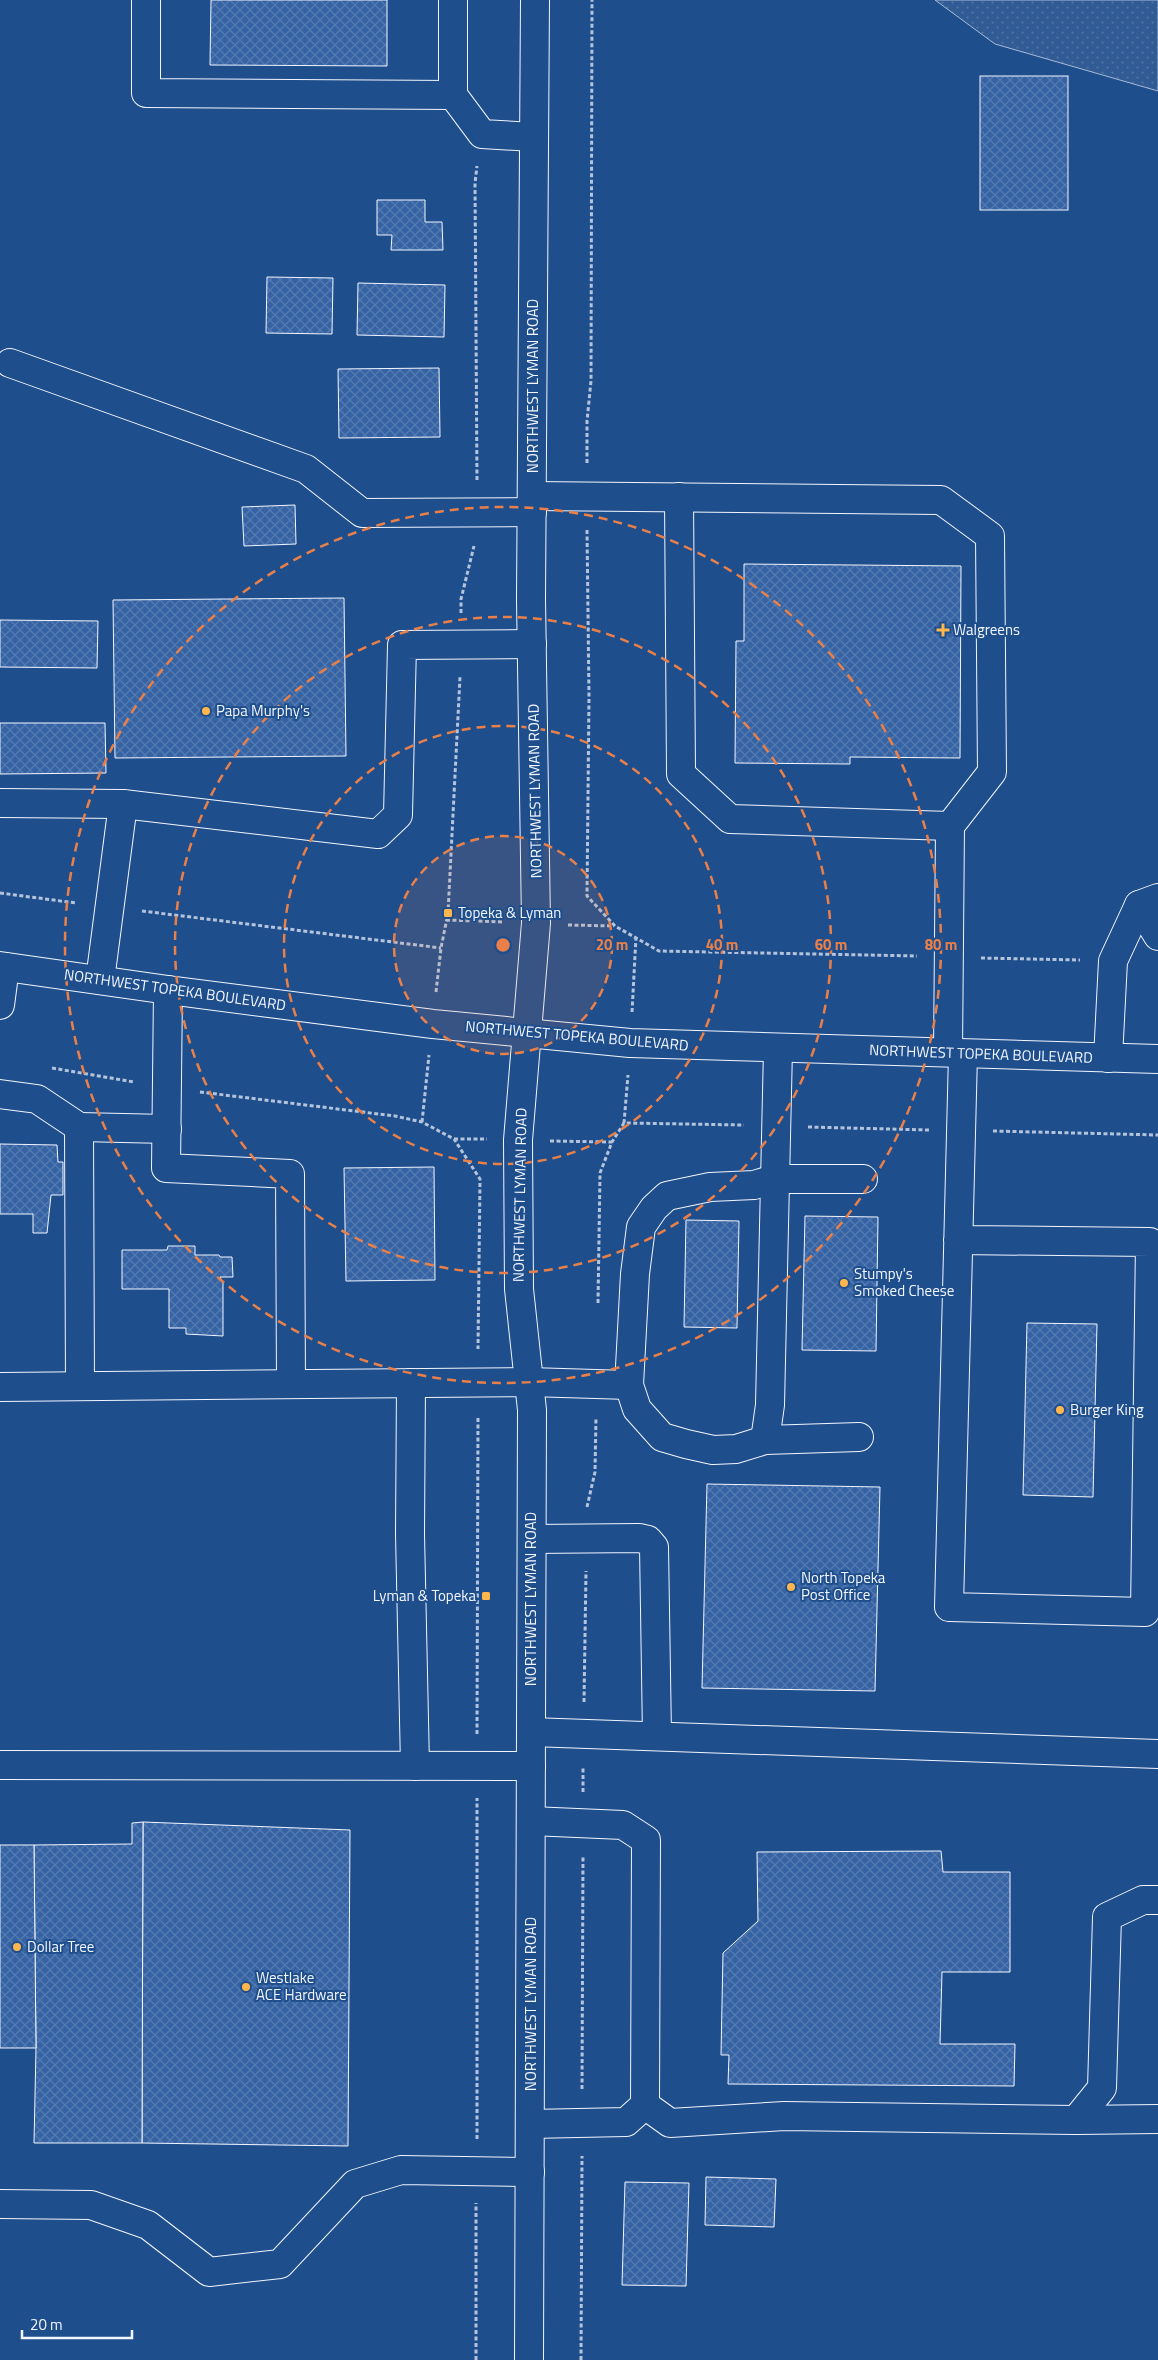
<svg xmlns="http://www.w3.org/2000/svg" width="1158" height="2360" font-family="'Titillium Web',sans-serif">
<defs>
<pattern id="grass-dots" width="8" height="8" patternUnits="userSpaceOnUse" patternTransform="scale(1.25)"><rect width="8" height="8" fill="#305b95"/><path d="M2 2h.1M6 6h.1" fill="none" stroke="#4e73a5" stroke-width="1.8" stroke-linecap="round"/></pattern>
<pattern id="building-cross-hatch" width="8" height="8" patternUnits="userSpaceOnUse" patternTransform="scale(1.25)"><rect width="8" height="8" fill="#3563a3"/><path d="M0 0l8 8M0 8l8-8" fill="none" stroke="#537ab1"/></pattern>
</defs>
<rect width="100%" height="100%" fill="#1f4e8c"/>
<polygon fill="url(#grass-dots)" stroke="#a8bbd7" points="935,0 1158,0 1158,91 995,44"/>
<g fill="url(#building-cross-hatch)" stroke="#f2f6ff">
<polygon points="211,0 387,0 387,66 210,65"/>
<rect x="980" y="76" width="88" height="134"/>
<polygon points="377,200 425,200 425,222 442,222 443,250 391,250 392,235 377,235"/>
<polygon points="267,277 333,278 332,334 266,333"/>
<polygon points="358,283 445,285 444,337 357,335"/>
<polygon points="439,368 440,437 339,438 338,369"/>
<polygon points="295,505 296,544 244,546 242,507"/>
<polygon points="744,564 961,566 960,758 850,757 850,764 735,763 736,641 744,641"/>
<polygon points="344,598 346,756 115,758 113,600"/>
<polygon points="0,620 98,621 97,668 0,667"/>
<polygon points="0,723 105,723 106,773 0,774"/>
<polygon points="0,1144 57,1145 58,1162 63,1162 63,1195 51,1195 47,1233 33,1233 33,1214 0,1214"/>
<polygon points="434,1167 435,1280 346,1281 344,1168"/>
<polygon points="805,1216 878,1217 876,1351 802,1350"/>
<polygon points="686,1220 739,1221 737,1328 684,1327"/>
<polygon points="168,1246 195,1246 195,1255 219,1255 220,1257 232,1257 233,1277 220,1277 223,1283 223,1336 186,1334 186,1328 169,1328 169,1289 122,1289 122,1250 167,1250"/>
<polygon points="1027,1323 1097,1324 1093,1497 1023,1495"/>
<polygon points="707,1484 880,1487 875,1691 702,1688"/>
<polygon points="143,1822 350,1830 348,2146 142,2143"/>
<polygon points="143,1822 142,2143 34,2143 36,2048 34,1845 132,1844 132,1823"/>
<polygon points="0,1845 34,1845 36,2048 0,2048"/>
<polygon points="941,1851 943,1872 1010,1872 1010,1972 942,1972 940,2044 1015,2044 1014,2086 728,2084 729,2055 721,2055 723,1953 758,1921 757,1852"/>
<polygon points="706,2177 776,2179 774,2227 705,2225"/>
<polygon points="625,2182 689,2183 686,2286 622,2285"/>
</g>
<g fill="none" stroke-linecap="round" stroke-linejoin="round">
<g stroke="#f2f6ff" stroke-width="30">
<g id="minor">
<polyline points="146,0 146,93 453,95 482,134 534,137"/>
<polyline points="453,0 453,95"/>
<polyline points="10,363 306,469 362,513 532,512"/>
<polyline points="532,496 941,500 990,536 992,772 950,826 948,1052"/>
<polyline points="679,497 681,774 730,819 950,826"/>
<polyline points="0,803 123,804 378,834 398,815 402,645 532,644"/>
<polyline points="1139,905 1158,936"/>
<polyline points="100,980 123,804"/>
<polyline points="168,990 166,1168 290,1174 291,1384"/>
<polyline points="0,1005 5,967"/>
<polyline points="1108,1058 1113,961 1139,905 1158,898"/>
<polyline points="0,1094 37,1099 79,1127 80,1386"/>
<polyline points="79,1127 167,1129"/>
<polyline points="958,1240 1150,1242 1145,1612 949,1607 963,1054"/>
<polyline points="411,1383 410,1534 415,1766"/>
<polyline points="0,1387 529,1382 629,1385"/>
<polyline points="859,1437 765,1440 736,1449 713,1450 686,1444 662,1437 637,1409 629,1385 635,1274 641,1227 654,1208 667,1196 710,1187 754,1185 774,1179 863,1179"/>
<polyline points="765,1440 770,1405 778,1048"/>
<polyline points="532,1539 639,1538 648,1540 654,1547 657,1736"/>
<polyline points="531,1732 1158,1754"/>
<polyline points="0,1765 531,1766"/>
<polyline points="645,2105 670,2123 784,2116 1076,2120 1102,2088 1107,1917 1143,1900 1158,1900"/>
<polyline points="1076,2120 1158,2119"/>
<polyline points="530,2124 626,2122 645,2105 646,1840 623,1825 531,1821"/>
<polyline points="0,2204 91,2205 148,2225 209,2272 280,2264 355,2184 401,2170 530,2172"/>
<polyline points="529,2360 532,1410 519,1289 518,1140 536,923 531,599 535,0"/>
</g>
</g>
<g stroke="#f2f6ff" stroke-width="30">
<polyline id="major" points="0,966 168,990 433,1024 630,1043 1158,1059"/>
</g>
<g stroke="#b3c4dc" stroke-width="3" stroke-dasharray="4 2.5" stroke-linecap="butt">
<polyline points="587,463 587,421 591,381 592,0"/>
<polyline points="477,480 475,183 477,166"/>
<polyline points="587,530 589,697 587,896 615,926 659,951 917,956"/>
<polyline points="461,613 461,599 474,546"/>
<polyline points="0,893 76,903"/>
<polyline points="142,911 441,948"/>
<polyline points="446,920 504,922"/>
<polyline points="568,925 614,926"/>
<polyline points="981,958 1080,960"/>
<polyline points="436,992 441,948 448,913 460,677"/>
<polyline points="632,1012 636,937"/>
<polyline points="52,1068 134,1082"/>
<polyline points="200,1092 395,1116 422,1122 454,1139 480,1179 478,1349"/>
<polyline points="422,1122 429,1055"/>
<polyline points="624,1123 628,1075"/>
<polyline points="808,1127 929,1130"/>
<polyline points="993,1131 1158,1135"/>
<polyline points="454,1139 487,1139"/>
<polyline points="550,1141 612,1142"/>
<polyline points="598,1303 600,1173 612,1142 624,1123 744,1125"/>
<polyline points="587,1507 595,1472 596,1417"/>
<polyline points="584,1702 586,1571"/>
<polyline points="477,1734 478,1416"/>
<polyline points="583,1792 583,1766"/>
<polyline points="582,2089 583,1856"/>
<polyline points="477,2139 477,1798"/>
<polyline points="476,2360 476,2203"/>
<polyline points="581,2360 582,2156"/>
</g>
<use href="#minor" stroke="#1f4e8c" stroke-width="28"/>
<use href="#major" stroke="#1f4e8c" stroke-width="28"/>
</g>
<circle cx="503" cy="945" r="109" fill="#ea8049" fill-opacity=".12"/>
<g fill="none" stroke="#ea8049" stroke-width="2.5" stroke-dasharray="9 6">
<circle cx="503" cy="945" r="109"/>
<circle cx="503" cy="945" r="219"/>
<circle cx="503" cy="945" r="328"/>
<circle cx="503" cy="945" r="438"/>
</g>
<g fill="#ffb74d" stroke="#1f4e8c" stroke-width="2">
<path d="M940.5 622.5h5v5h5v5h-5v5h-5v-5h-5v-5h5z"/>
<circle cx="206" cy="711" r="5"/>
<rect x="443" y="908" width="10" height="10" rx="2.5"/>
<circle cx="844" cy="1283" r="5"/>
<circle cx="1060" cy="1410" r="5"/>
<circle cx="791" cy="1587" r="5"/>
<rect x="481" y="1591" width="10" height="10" rx="2.5"/>
<circle cx="17" cy="1947" r="5"/>
<circle cx="246" cy="1987" r="5"/>
</g>
<g text-anchor="middle" stroke-width="4" stroke-linejoin="round" paint-order="stroke">
<g font-size="15" fill="#f2f6ff" stroke="#1f4e8c">
<text transform="translate(533 386) rotate(-90)" y="5">NORTHWEST LYMAN ROAD</text>
<text transform="translate(535 791) rotate(-91)" y="5">NORTHWEST LYMAN ROAD</text>
<text transform="translate(175 990) rotate(8)" y="5">NORTHWEST TOPEKA BOULEVARD</text>
<text transform="translate(577 1036) rotate(5)" y="5">NORTHWEST TOPEKA BOULEVARD</text>
<text transform="translate(981 1054) rotate(2)" y="5">NORTHWEST TOPEKA BOULEVARD</text>
<text transform="translate(520 1195) rotate(-89)" y="5">NORTHWEST LYMAN ROAD</text>
<text transform="translate(531 1599) rotate(-90)" y="5">NORTHWEST LYMAN ROAD</text>
<text transform="translate(531 2004) rotate(-90)" y="5">NORTHWEST LYMAN ROAD</text>
</g>
<g font-size="15" fill="#f2f6ff" stroke="#1f4e8c" text-anchor="start">
<text x="953" y="635">Walgreens</text>
<text x="216" y="716">Papa Murphy's</text>
<text x="458" y="918">Topeka &amp; Lyman</text>
<text x="854" y="1279">Stumpy's<tspan x="854" dy="17">Smoked Cheese</tspan></text>
<text x="1070" y="1415">Burger King</text>
<text x="801" y="1583">North Topeka<tspan x="801" dy="17">Post Office</tspan></text>
<text x="476" y="1601" text-anchor="end">Lyman &amp; Topeka</text>
<text x="27" y="1952">Dollar Tree</text>
<text x="256" y="1983">Westlake<tspan x="256" dy="17">ACE Hardware</tspan></text>
</g>
</g>
<circle cx="503" cy="945" r="8" fill="#ea8049" stroke="#1f4e8c" stroke-width="2.5"/>
<g font-size="15" text-anchor="middle" font-weight="bold" fill="#ea8049" stroke="#1f4e8c" stroke-width="4" stroke-linejoin="round" paint-order="stroke">
<text x="612" y="950">20 m</text>
<text x="722" y="950">40 m</text>
<text x="831" y="950">60 m</text>
<text x="941" y="950">80 m</text>
</g>
<path d="M22 2330v8h110v-8" fill="none" stroke="#f2f6ff" stroke-width="2.5"/>
<text x="30" y="2330" font-size="15" fill="#f2f6ff" stroke="#1f4e8c" stroke-width="4" paint-order="stroke">20 m</text>
</svg>
